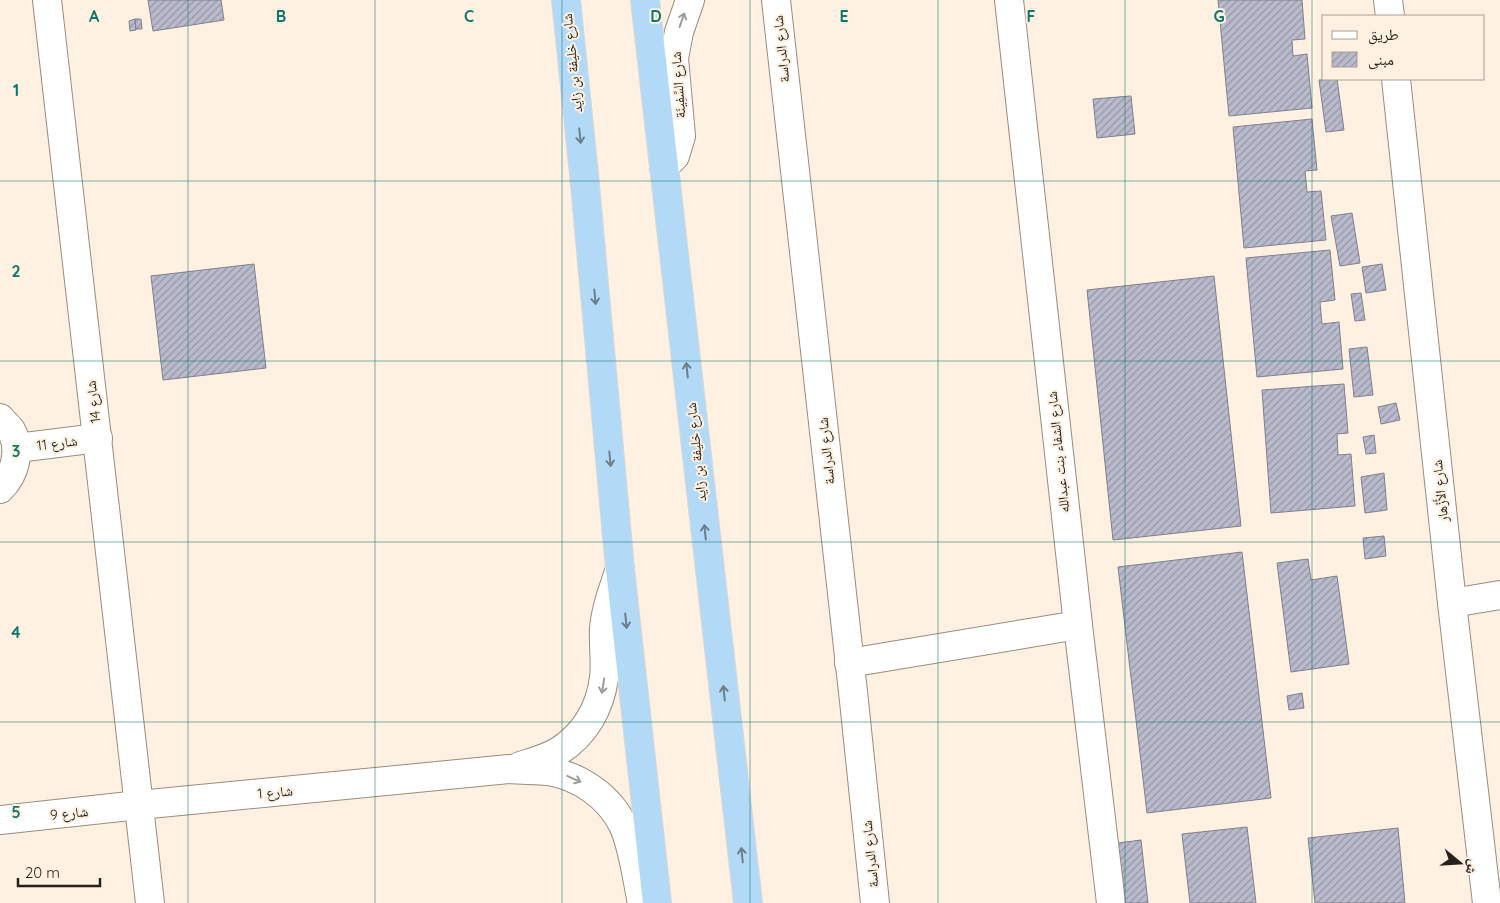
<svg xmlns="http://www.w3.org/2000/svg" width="1500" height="903" font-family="Quicksand,'Noto Naskh Arabic',sans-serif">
<defs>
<pattern id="building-hatch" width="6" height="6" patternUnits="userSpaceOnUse" patternTransform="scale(1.25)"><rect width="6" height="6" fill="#b9bacb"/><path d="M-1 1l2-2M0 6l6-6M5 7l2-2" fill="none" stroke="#9697a4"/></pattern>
</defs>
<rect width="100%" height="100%" fill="#fef1e2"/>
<g fill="url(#building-hatch)" stroke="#7e7f8f">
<polygon points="148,0 221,0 224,20 153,31"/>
<polygon points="1218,0 1302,0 1305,39 1292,40 1293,56 1307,54 1312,108 1229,116"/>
<polygon points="135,19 136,30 130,31 129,21"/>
<polygon points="135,19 141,19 142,29 136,29"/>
<polygon points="1337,79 1344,130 1326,132 1319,80"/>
<polygon points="1131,96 1135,134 1097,138 1093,99"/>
<polygon points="1312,119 1317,170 1305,171 1307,192 1321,191 1326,240 1244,248 1233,127"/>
<polygon points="1352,213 1360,263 1340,266 1331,216"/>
<polygon points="1330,250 1335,300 1320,302 1322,324 1339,322 1343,369 1257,377 1246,258"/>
<polygon points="254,264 266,368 163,380 151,276"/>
<polygon points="1382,264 1386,290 1366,293 1362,267"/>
<polygon points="1214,276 1241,526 1113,540 1087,290"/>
<polygon points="1361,293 1365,320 1355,321 1351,294"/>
<polygon points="1367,347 1373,395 1354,397 1349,349"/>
<polygon points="1344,384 1348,433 1337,434 1338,455 1351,454 1355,506 1271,513 1262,390"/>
<polygon points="1396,403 1400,420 1381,424 1378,407"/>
<polygon points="1374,435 1376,453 1366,454 1363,437"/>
<polygon points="1384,473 1387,510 1365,513 1361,477"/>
<polygon points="1384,536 1386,556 1365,559 1363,538"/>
<polygon points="1242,552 1271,798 1147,813 1118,567"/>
<polygon points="1308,559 1311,580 1337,576 1349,664 1291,672 1277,563"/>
<polygon points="1302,693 1304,708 1289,710 1287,696"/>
<polygon points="1247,827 1256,903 1190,903 1182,834"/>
<polygon points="1398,828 1405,903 1315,903 1308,838"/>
<polygon points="1141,840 1148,903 1124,903 1118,843"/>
</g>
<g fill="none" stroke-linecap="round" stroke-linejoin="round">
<g stroke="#978c7f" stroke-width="30">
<g id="street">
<polyline points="47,0 150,903"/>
<polyline points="776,0 854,701 875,903"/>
<polyline points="1009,0 1078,625 1111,903"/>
<polyline points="1388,0 1390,16"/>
<polyline points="1396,79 1452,603 1487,903"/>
<polyline points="664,167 675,156 681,136 674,58 679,32 690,0"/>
<path d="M0,418c3,4 8,8 11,12 11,19 4,45 -11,59"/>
<polyline points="17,448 98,438"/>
<polyline points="1452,603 1500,595"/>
<polyline points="849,663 1078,625"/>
<path d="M520,766c13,-4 28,-8 39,-15 26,-17 41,-43 45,-73 2,-16 -1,-33 0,-50 2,-20 9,-39 16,-59"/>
<path d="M0,820l139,-15 370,-36c13,1 26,1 39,2 31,5 61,25 75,54 10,21 14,55 19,78"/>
</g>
</g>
<g stroke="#d8d7d6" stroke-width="30">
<g id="highway">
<polyline points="566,0 584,174 620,569 657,903"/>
<polyline points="645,0 748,903"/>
</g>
</g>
<use href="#street" stroke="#fff" stroke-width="28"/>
<use href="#highway" stroke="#b2daf7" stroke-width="28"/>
</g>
<defs><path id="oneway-shaft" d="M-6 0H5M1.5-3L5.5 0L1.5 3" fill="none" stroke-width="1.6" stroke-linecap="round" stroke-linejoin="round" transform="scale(1.25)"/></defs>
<g stroke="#9d9c99">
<use href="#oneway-shaft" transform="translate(682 20) rotate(-71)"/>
<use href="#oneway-shaft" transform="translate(603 686) rotate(99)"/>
<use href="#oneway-shaft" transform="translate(574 779) rotate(24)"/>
</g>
<g stroke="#6c7e8a">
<use href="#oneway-shaft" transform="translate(580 136) rotate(84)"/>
<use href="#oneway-shaft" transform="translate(595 297) rotate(85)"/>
<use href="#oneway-shaft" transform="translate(687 370) rotate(-96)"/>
<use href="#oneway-shaft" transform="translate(610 459) rotate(85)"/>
<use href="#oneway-shaft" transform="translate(705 532) rotate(-96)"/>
<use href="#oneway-shaft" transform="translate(626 621) rotate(84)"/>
<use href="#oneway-shaft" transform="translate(724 693) rotate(-96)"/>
<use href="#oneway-shaft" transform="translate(742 855) rotate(-96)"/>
</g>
<path fill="none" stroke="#0f766e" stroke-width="1" stroke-opacity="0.55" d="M188,0v903M375,0v903M562,0v903M750,0v903M938,0v903M1125,0v903M1312,0v903M0,181h1500M0,361h1500M0,542h1500M0,722h1500"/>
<g text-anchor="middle" stroke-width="4" stroke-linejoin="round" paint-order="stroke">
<g font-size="14" fill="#26221c" stroke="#fef1e2">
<text transform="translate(781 49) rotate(-96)" y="5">شارع الدراسة</text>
<text transform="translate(572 63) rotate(-96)" y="5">شارع خليفة بن زايد</text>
<text transform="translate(678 85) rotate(-94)" y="5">شارع السَّفِينَة</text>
<text transform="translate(93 402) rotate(-97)" y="5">شارع 14</text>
<text transform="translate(57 443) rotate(-7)" y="5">شارع 11</text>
<text transform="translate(826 451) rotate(-96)" y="5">شارع الدراسة</text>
<text transform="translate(696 452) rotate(-96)" y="5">شارع خليفة بن زايد</text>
<text transform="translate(1058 452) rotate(-96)" y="5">شارع الشفاء بنت عبدالله</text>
<text transform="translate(1440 491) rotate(-96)" y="5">شارع الأَزْهار</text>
<text transform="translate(275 792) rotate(-5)" y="5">شارع 1</text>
<text transform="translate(69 813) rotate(-6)" y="5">شارع 9</text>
<text transform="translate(870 854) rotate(-96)" y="5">شارع الدراسة</text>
</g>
</g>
<g font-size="16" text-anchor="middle" font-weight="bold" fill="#0f766e" stroke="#fef1e2" stroke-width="4" stroke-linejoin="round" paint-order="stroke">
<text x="94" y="22">A</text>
<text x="281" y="22">B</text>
<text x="469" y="22">C</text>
<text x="656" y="22">D</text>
<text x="844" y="22">E</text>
<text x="1031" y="22">F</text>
<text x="1219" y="22">G</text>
<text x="16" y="96">1</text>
<text x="16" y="277">2</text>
<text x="16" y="457">3</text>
<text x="16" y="638">4</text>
<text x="16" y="818">5</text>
</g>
<rect x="1322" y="15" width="162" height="65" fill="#fef1e2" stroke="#a89e93"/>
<rect x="1332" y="31" width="25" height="8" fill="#ffffff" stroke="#a89e93"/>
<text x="1368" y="40" font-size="15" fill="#26221c">طريق</text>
<rect x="1332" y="52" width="25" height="15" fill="url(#building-hatch)" stroke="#a89e93"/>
<text x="1368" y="65" font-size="15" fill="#26221c">مبنى</text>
<g transform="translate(1460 863) rotate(108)" stroke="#fef1e2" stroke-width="4" paint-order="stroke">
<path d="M0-4L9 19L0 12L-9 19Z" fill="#26221c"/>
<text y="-8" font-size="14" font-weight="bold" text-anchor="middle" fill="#26221c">ش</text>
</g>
<path d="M18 878v8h82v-8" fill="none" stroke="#26221c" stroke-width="2.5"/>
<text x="25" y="878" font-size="15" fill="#26221c" stroke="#fef1e2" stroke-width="4" paint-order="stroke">20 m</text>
</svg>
